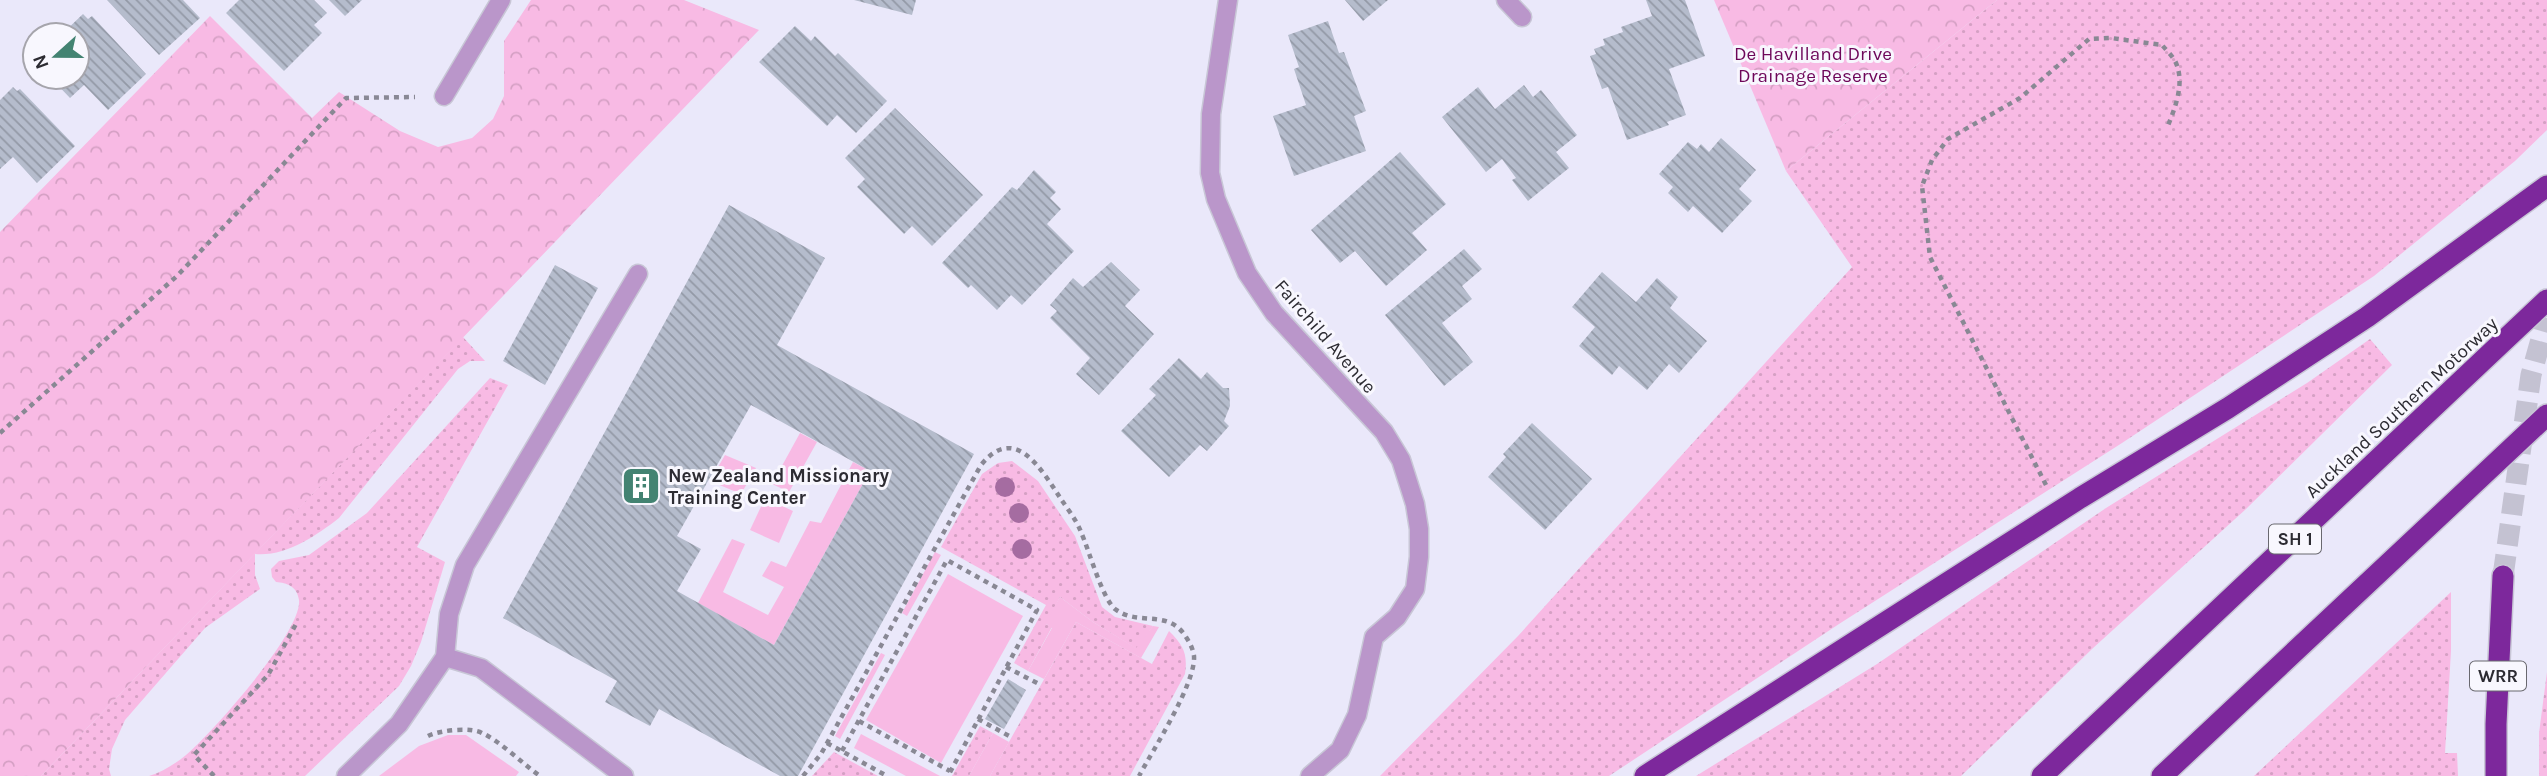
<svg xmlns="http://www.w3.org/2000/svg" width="2547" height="776" font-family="Karla,sans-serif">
<defs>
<pattern id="grass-dots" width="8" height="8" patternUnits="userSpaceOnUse" patternTransform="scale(1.75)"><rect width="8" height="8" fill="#f8bae4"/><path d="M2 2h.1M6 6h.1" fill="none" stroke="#d5a0c4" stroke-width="1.8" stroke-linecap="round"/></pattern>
<pattern id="park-crowns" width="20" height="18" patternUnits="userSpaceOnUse" patternTransform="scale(1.75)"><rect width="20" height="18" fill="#f8bae4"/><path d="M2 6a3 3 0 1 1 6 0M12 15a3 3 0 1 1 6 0" fill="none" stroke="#d5a0c4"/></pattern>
<pattern id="building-back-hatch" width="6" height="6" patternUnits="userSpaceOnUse" patternTransform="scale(1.75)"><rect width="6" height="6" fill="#b5bccc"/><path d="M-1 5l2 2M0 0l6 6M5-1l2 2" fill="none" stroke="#9399a6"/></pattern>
</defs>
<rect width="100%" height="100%" fill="#eae8fa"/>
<g fill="url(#grass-dots)">
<polygon points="1997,0 2547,0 2547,130 2515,161 2374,276 2122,443 1839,624 1609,776 1380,776 1518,636 1852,267 1786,171"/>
<path d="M463,337l22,24h-15l-12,8 -119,149c-23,18 -54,39 -84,36v21l5,14 -55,39 -80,92 -13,29 -3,20 2,7h-70z"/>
<polygon points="2370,339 2392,365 2246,509 2092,649 1961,776 1696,776 1877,664 2106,508 2307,383"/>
<path d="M490,378l18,7 -91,162 28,15 -24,80 -10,24 -12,20 -94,90h-156c13,-4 26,-12 37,-21 25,-21 117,-124 113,-155 -2,-14 -12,-17 -23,-18l-4,-5 -1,-8 8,-8 30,-6 58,-42z"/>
<polygon points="1012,461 1038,481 1075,536 1102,607 1115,617 1153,626 1137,649 1093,622 1060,597 1046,624 1052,627 1028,671 1014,663 1046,605 941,547 982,474 998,463"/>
<polygon points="2451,592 2451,651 2445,753 2457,753 2458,776 2254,776"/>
<path d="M1076,622l76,42 17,-33c14,14 19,22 16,43l-55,102h-140z"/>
<polygon points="2547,672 2547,776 2539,776 2539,733"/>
<polygon points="980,726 993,733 969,776 952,776"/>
<polygon points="834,752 878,776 812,776"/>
</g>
<g fill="url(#park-crowns)">
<polygon points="531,0 684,0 759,30 41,776 0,776 0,232 210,16 312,118 339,92 400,131 438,147 472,138 493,119 504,96 504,41"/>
<polygon points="1714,0 1997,0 1786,171"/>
</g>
<g fill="#f8bae4">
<polygon points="800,433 817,442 789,492 772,484"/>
<polygon points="725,455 756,468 741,494 710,481"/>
<polygon points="853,462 870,471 774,645 698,603 732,539 745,544 723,592 768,615 784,587 762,576 771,561 786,567 810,521 821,523"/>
<polygon points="765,498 793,511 779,543 750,530"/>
<polygon points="935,552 941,555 907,616 902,613"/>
<polygon points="948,574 1023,616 941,763 866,720"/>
<polygon points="1060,597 1093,622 1136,648 1153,626 1159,627 1141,658 1076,622 1044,679 1028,671 1052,628 1045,623"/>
<polygon points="881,653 885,655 840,739 835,736"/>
<polygon points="993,733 1009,742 990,776 969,776"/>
<polygon points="861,734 940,776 906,776 854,748"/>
<polygon points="448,735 466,735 519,772 516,776 379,776 419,746"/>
</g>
<g fill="url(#building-back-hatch)" fill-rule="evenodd">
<polygon points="107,0 183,0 200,18 159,55"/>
<polygon points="239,0 314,0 327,13 314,25 322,33 284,71 226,13"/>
<polygon points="329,0 362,0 345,16"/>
<polygon points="854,0 916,0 912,15"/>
<polygon points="1345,0 1388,0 1363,21"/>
<polygon points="1646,0 1685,0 1705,56 1669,69 1686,115 1667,122 1669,125 1627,140 1608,87 1602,89 1590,56 1596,54 1594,49 1605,45 1603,39 1623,32 1621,27 1652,16"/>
<polygon points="83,14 88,19 92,16 146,74 108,110 84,85 70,98 50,77 77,77 77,35 61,35"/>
<polygon points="1328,21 1339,53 1344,52 1366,111 1354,116 1366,151 1294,176 1273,116 1306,105 1294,69 1299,67 1288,35"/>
<polygon points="795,26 811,41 815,36 835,56 838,53 887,101 856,133 837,115 827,126 759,62"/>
<polygon points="1524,85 1533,97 1541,90 1577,135 1556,152 1569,168 1528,201 1512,180 1516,178 1502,159 1486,172 1442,117 1478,87 1495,109"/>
<polygon points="13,87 17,91 20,89 75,146 37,183 13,157 0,169 0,100"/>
<polygon points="895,108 983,195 932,246 912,226 904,234 857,187 865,179 845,158"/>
<polygon points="1721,138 1756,170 1739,189 1752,201 1722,233 1693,206 1688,212 1668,193 1673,187 1659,174 1688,142 1697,149 1701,144 1709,152"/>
<polygon points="1400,152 1446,204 1412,233 1427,250 1386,286 1355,251 1340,263 1311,230"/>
<polygon points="1034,170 1056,192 1050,198 1061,209 1047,224 1074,251 1022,305 1011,295 997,310 971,285 968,288 942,263 1012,187 1017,190"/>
<path d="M729,205l96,53 -48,87 197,109 -176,322h-18l-121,-67 -9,17 -45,-24 12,-21 -114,-63zM751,405l119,66 -96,174 -97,-54 24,-42 -24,-13z"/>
<polygon points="1464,249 1482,269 1462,286 1472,299 1442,323 1473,362 1444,386 1385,315"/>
<polygon points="1111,262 1140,290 1125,306 1154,334 1099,395 1076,374 1090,358 1050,318 1057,311 1050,305 1073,278 1083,287"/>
<polygon points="555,265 598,288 545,385 503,361"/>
<polygon points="1602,272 1636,302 1657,278 1678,297 1670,308 1707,341 1679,373 1669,364 1647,390 1619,366 1612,375 1579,346 1595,327 1572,307"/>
<polygon points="1179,358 1201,379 1207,372 1223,388 1229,388 1230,406 1224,421 1229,426 1207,451 1200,445 1169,477 1121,431 1156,395 1149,389"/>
<polygon points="1532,423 1592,479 1545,530 1488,477 1506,457 1503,454"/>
<polygon points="1008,679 1026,690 1004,729 985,719"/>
</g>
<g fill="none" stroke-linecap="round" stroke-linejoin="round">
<polyline stroke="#c4c2d2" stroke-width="21" stroke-dasharray="21 10" stroke-linecap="butt" points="2503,576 2531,375 2547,318"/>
<g stroke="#c8c6d6" stroke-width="21">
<g id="minor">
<polyline points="1228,0 1211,114 1210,173 1216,199 1247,273 1274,313 1384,432 1401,460 1415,504 1419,529 1419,557 1415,589 1397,617 1374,637 1357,715 1340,750 1310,776"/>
<polyline points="1506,0 1522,17"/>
<polyline points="444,96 501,0"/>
<polyline points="445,657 481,668 624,776"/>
<polyline points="346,776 399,724 445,657 449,614 465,565 638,274"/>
</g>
</g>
<g stroke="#c8c6d6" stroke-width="24">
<g id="highway">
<polyline points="1645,776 2080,498 2228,408 2367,317 2547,186"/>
<polyline points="2042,776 2547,300"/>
<polyline points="2162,776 2547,415"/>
<polyline points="2496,776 2496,724 2503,576"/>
</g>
</g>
<g stroke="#898894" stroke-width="4.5" stroke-dasharray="5 5" stroke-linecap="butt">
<polyline points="0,433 177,276 346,98 415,97"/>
<path d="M2046,485l-116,-228 -8,-71 10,-26 16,-21 72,-41 69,-59 22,-1 51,7c4,5 11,11 14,18 9,21 -1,45 -9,65"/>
<polyline points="1006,667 1041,685"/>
<polyline points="978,719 1011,737"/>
<polyline points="859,721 950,771"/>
<path d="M428,736c12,-6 43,-9 54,-3 18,8 41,31 58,43"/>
<polyline points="827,743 887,776"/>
<polyline points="842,751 947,560 1037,610 948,776"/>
<polyline points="214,776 194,755 268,675 296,624"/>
<path d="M803,776l18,-22 160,-289c33,-41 59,2 78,31 7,11 17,23 22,36 8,18 21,66 34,77 23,18 53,-1 71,28 4,6 7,12 8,19 2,27 -41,94 -55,120"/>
</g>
<use href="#minor" stroke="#ba96ca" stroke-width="18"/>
<use href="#highway" stroke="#7d289c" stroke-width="21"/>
</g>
<g fill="#a56ca1">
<circle cx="1005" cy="487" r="10"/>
<circle cx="1019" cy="513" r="10"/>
<circle cx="1022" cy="549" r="10"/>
</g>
<defs>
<g id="building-square" transform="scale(2.0125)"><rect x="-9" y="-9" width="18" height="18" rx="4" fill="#438372" stroke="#f8f7fe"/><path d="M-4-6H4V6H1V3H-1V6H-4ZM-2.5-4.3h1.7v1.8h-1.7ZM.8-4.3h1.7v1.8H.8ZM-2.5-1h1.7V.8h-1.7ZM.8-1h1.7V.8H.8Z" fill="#fff"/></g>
</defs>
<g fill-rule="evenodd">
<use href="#building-square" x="641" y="486"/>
</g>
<g text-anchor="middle" stroke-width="6" stroke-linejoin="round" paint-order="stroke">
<g fill="#f8f7fe" stroke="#69686f" stroke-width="2">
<rect x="2269" y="524.5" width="52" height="29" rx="5"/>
<rect x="2470" y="661.5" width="56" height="29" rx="5"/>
</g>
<g font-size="18" font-weight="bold" fill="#2c2b32">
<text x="2295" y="545">SH 1</text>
<text x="2498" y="682">WRR</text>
</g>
<g font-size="19" fill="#6d0659" stroke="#f8f7fe">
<text x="1813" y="60">De Havilland Drive<tspan x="1813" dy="22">Drainage Reserve</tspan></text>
</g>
<g font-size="19" fill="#2c2b32" stroke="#f8f7fe">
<text transform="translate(1326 336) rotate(49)" y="7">Fairchild Avenue</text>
<text transform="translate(2401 407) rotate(-43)" y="7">Auckland Southern Motorway</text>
</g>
<g font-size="19" font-weight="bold" fill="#2c2b32" stroke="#f8f7fe" text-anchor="start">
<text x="668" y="482">New Zealand Missionary<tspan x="668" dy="22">Training Center</tspan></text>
</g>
</g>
<g transform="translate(56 56) rotate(249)"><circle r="33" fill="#f8f7fe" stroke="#a6a5ac" stroke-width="2"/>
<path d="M0-5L12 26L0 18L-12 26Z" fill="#438372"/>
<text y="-10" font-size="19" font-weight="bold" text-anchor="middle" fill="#2c2b32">N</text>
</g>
</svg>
